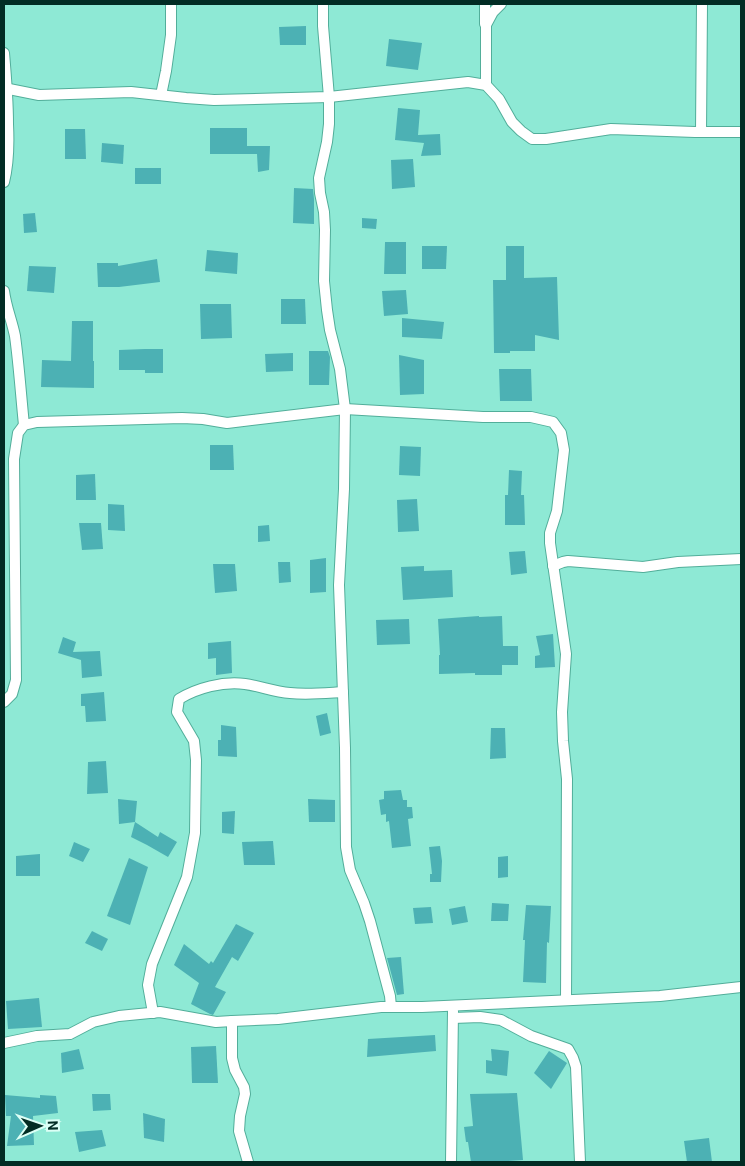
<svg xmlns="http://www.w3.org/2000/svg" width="745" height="1166" font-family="Roboto,sans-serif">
<rect width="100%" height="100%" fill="#8ee9d5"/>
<g fill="#4cb1b4">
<polygon points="306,26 306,45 280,45 279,27"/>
<polygon points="389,39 422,43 418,70 386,66"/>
<polygon points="398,108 420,110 418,135 440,134 441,155 421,156 424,143 395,140"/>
<polygon points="210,128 247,128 247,146 270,146 269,170 258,172 257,154 210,154"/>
<polygon points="65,129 85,129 86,159 65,159"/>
<polygon points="102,143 124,145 123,164 101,162"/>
<polygon points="413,159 415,187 392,189 391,160"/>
<rect x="135" y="168" width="26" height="16"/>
<polygon points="294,188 313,189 314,199 314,224 293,223"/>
<polygon points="35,213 37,232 24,233 23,214"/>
<polygon points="362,218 377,219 376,229 362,228"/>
<polygon points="385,242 406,242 406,274 384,274"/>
<polygon points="422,246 447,246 446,269 422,269"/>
<polygon points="506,246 524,246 524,278 557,277 559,340 535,335 535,351 510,351 510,353 494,353 493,280 506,280"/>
<polygon points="207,250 238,253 237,274 205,271"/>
<polygon points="157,259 160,282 119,287 98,287 97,263 118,263 118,266"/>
<polygon points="29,266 56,267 54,293 27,291"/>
<polygon points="406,290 408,314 384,316 382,291"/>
<polygon points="281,299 305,299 306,324 281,324"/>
<polygon points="200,304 231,304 232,338 201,339"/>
<polygon points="402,318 444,322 442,339 402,337"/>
<polygon points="72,321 93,321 93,361 94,361 94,388 41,387 42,360 71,361"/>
<polygon points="145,349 163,349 163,373 145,373 145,370 119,370 119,350"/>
<polygon points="309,351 328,351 330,357 329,385 309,385"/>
<polygon points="293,353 293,371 266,372 265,354"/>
<polygon points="399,355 424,360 424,394 400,395"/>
<polygon points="499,369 531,369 532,401 500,401"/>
<polygon points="210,445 233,445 234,470 210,470"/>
<polygon points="400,446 421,447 420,476 399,475"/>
<polygon points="509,470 522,471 521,495 524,495 525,525 505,525 505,495 508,495"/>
<polygon points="95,474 96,500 76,500 76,475"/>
<polygon points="417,499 419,531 398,532 397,500"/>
<polygon points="108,504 124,505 125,531 108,530"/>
<polygon points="79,523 101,523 103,549 82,550"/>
<polygon points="269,525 270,541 258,542 258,526"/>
<polygon points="525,551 527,573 511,575 509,552"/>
<polygon points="326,558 326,592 310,593 310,560"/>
<polygon points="278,562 290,562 291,582 279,583"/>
<polygon points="213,564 235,564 237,591 215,593"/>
<polygon points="424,566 424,571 452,570 453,597 403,600 401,567"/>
<polygon points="479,616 479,617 502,616 503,646 518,646 518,665 502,665 502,675 475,675 475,673 439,674 439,655 440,655 438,619"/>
<polygon points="409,619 410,644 377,645 376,620"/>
<polygon points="553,634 555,667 535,668 535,656 540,655 536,636"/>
<polygon points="63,637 76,642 73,652 100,651 102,676 82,678 81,660 58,653"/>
<polygon points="231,641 232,673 216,675 216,658 208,659 208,643"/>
<polygon points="104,692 106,721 86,722 85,706 81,706 81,694"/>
<polygon points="327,713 331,733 320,736 316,716"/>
<polygon points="221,725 236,727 237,757 218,756 218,740 221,740"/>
<polygon points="491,728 505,728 506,758 490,759"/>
<polygon points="106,761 108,793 87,794 88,762"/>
<polygon points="401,790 403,800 407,800 407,807 412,807 413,818 408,819 411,846 392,848 389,821 386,822 386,814 381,815 379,800 384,799 384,791"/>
<polygon points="118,799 137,801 135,822 119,824"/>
<polygon points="308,799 335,800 335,822 309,822"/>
<polygon points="235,811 234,834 222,833 222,812"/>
<polygon points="135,822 158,837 160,832 177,842 168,857 147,845 131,837"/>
<polygon points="273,841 275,865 244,865 242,842"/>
<polygon points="74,842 90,849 83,862 69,856"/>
<polygon points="440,846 442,861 441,882 430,882 430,874 432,874 429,847"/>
<polygon points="40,854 40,876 16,876 16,856"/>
<polygon points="508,856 508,877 498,878 498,857"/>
<polygon points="129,858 148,867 130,925 107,916"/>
<polygon points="492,903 509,904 508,921 491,921"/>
<polygon points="526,905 551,906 549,943 547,942 546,983 523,982 525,940 523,940"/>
<polygon points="465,906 468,922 452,925 449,909"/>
<polygon points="431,907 433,923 415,924 413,908"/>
<polygon points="236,924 254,933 238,961 232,957 215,987 226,992 213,1015 210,1014 191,1004 199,983 174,965 184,944 209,964 211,961 213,963"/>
<polygon points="92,931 108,939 102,951 85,943"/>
<polygon points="401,957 404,994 397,995 387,958"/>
<polygon points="39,998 42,1027 8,1029 6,1001"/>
<polygon points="435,1035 436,1051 367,1057 368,1039"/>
<polygon points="216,1046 218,1083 192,1083 191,1047"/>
<polygon points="79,1049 84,1069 62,1073 61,1053"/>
<polygon points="491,1049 509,1051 507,1076 486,1073 486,1060 492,1061"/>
<polygon points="549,1051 567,1063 551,1089 534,1073"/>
<polygon points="517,1093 523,1160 496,1162 471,1162 468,1142 466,1142 464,1127 473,1126 470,1094"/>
<polygon points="92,1094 110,1094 111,1110 93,1111"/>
<polygon points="5,1095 40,1098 40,1095 56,1096 58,1113 33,1116 34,1145 7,1146 11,1116 6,1116"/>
<polygon points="143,1113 165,1119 164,1142 144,1138"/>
<polygon points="102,1130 106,1146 79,1152 75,1132"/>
<polygon points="709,1138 712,1162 687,1162 684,1141"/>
</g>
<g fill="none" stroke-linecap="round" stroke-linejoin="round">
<g stroke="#52ae9a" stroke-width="12">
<g id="minor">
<polyline points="323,4 323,26 329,97 329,124 327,142 319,178 320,193 324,212 325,230 324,281 327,310 330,330 340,369 345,409 344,489 339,585 345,748 346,847 350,870 364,903 370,921 390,996 391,1007"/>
<polyline points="485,4 485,24"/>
<path d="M4,53c2,23 4,47 4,71 1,20 1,38 -4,58"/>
<polyline points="486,85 486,25 493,12 501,4"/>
<polyline points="4,88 39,95 131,92 186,98 214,100 329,97 468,82 486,85 499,99 512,122 521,131 532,139 546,139 611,129 695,132 741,132"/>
<polyline points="161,95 166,71 171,35 171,4"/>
<polyline points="701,132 702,4"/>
<path d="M4,291c2,16 8,30 11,45 4,29 6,60 9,89"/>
<polyline points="553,566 563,562 568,561 643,567 678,562 741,559"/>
<polyline points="4,702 12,694 16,680 14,459 18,433 24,425 37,422 182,418 203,419 227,423 345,409 483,417 531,417 553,422 561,433 564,450 557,511 550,533 550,543 566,654 562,712 563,741 567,779 566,1000"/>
<path d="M153,1013l-5,-28 4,-21 35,-87 8,-44 1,-73 -2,-19 -17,-29 2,-13c18,-11 44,-18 66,-15 15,2 29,8 45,9 17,2 36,0 53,-1"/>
<polyline points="453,1018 480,1017 501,1020 531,1036 568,1049 573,1058 576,1067 580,1162"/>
<polyline points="232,1021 232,1058 235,1070 244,1087 245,1094 240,1116 239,1131 248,1162"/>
<polyline points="4,1043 37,1036 70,1034 93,1022 119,1016 160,1012 216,1022 232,1021 278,1019 381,1007 422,1007 660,996 741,987"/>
<polyline points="451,1162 453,1011"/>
</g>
</g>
<use href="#minor" stroke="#fff" stroke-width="10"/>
</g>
<rect width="745" height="1166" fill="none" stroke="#022c24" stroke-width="10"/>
<g transform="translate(40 1126) rotate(88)" stroke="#dcfff6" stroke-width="4" paint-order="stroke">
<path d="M0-4L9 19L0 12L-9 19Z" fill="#022c24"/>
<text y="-8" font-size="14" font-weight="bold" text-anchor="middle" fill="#022c24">N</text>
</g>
</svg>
